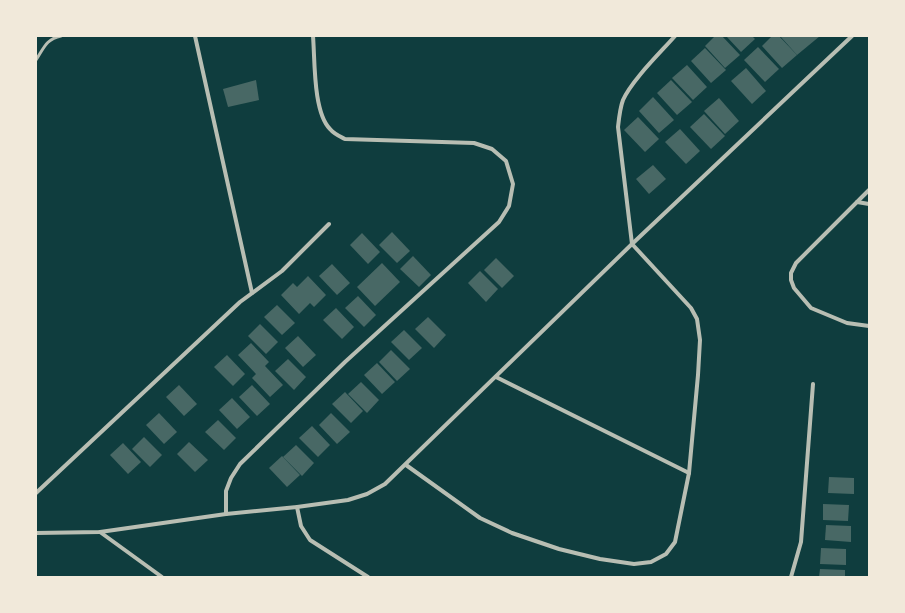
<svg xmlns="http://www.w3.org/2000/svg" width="905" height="613" font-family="Bitter,serif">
<rect width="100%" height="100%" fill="#0f3d3e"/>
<g fill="#486865">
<polygon points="715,36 722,36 740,55 725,68 705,46"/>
<polygon points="726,36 752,36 755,39 741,52"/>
<polygon points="772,36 779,36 797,55 782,68 762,46"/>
<polygon points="780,36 820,36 797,55"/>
<polygon points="758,47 779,69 765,82 744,60"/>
<polygon points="705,48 726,70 711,83 691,61"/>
<polygon points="687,65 707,87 693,100 672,78"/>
<polygon points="746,68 766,91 752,104 731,81"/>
<polygon points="256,80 259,100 228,107 223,89"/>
<polygon points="671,80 692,102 677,115 657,93"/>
<polygon points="653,97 674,120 659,133 639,111"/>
<polygon points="719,98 739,121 725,134 704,111"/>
<polygon points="704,114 725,136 711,149 690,127"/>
<polygon points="638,117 659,139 645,152 624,130"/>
<polygon points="680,129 700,151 686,164 665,142"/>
<polygon points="653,165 666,179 649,194 636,179"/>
<polygon points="392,232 410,251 397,263 379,245"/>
<polygon points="362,233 380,252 368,264 350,245"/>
<polygon points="413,256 431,275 419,287 400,269"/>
<polygon points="496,258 514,276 502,288 484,270"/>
<polygon points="382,263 400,282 375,306 357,287"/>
<polygon points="332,264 350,283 337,295 319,276"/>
<polygon points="480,271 498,289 486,302 468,283"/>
<polygon points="308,276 326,295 314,307 310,303 299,314 281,295 293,283 297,287"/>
<polygon points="358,296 376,315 364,327 345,308"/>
<polygon points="277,305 295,323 282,335 264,317"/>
<polygon points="336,308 354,327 342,339 323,320"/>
<polygon points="428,317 446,335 434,348 415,329"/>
<polygon points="260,324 278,342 266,354 248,336"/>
<polygon points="404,330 422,348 409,360 391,342"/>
<polygon points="298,336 316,355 303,367 285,348"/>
<polygon points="251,343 269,362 265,366 283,385 270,397 252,378 256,374 238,355"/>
<polygon points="391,350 410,369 397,381 379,362"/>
<polygon points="227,355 245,374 233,386 214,367"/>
<polygon points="288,359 306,377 294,390 275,371"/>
<polygon points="377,363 395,382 382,394 364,375"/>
<polygon points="361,382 379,400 367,413 348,394"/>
<polygon points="179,385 197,404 184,416 166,397"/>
<polygon points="252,385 270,404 257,416 239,397"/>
<polygon points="345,392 363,411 351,423 332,404"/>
<polygon points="232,398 250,417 237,429 219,410"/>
<polygon points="159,413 177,432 164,444 146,425"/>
<polygon points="331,413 350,432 337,444 319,425"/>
<polygon points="218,420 236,438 224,450 205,432"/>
<polygon points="312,426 330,445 318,457 299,438"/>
<polygon points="144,437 162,455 150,467 132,449"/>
<polygon points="189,442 208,460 195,472 177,454"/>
<polygon points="123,443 141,462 128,474 110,455"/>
<polygon points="296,445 314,463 302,476 283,457"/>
<polygon points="282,456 300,475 287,487 269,468"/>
<polygon points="829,477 854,478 854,494 828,493"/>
<polygon points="823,504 849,505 848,521 823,520"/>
<polygon points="826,525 851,526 851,542 825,540"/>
<polygon points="821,548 846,549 846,565 820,564"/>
<polygon points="820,569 845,570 845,577 819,577"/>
</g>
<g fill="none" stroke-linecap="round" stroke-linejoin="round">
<path stroke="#b8beb3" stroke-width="3" d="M36,60c8,-12 10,-21 25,-24"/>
<g stroke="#b8beb3" stroke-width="4">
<polyline points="195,36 252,293"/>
<polyline points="869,190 796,263 791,273 791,280 794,288 811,308 847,323 869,326"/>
<polyline points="857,202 869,204"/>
<polyline points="496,377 689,473"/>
<path d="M406,465l74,53 32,15 47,16 41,10 34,5 17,-2 15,-8 9,-12 14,-69 9,-98 2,-35 -3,-21 -6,-11 -59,-64 -14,-117c1,-9 2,-19 5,-27 9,-20 37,-47 52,-64"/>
<polyline points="36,493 240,302 282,271 329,224"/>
<polyline points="297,507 301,526 310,540 368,577"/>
<path d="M226,514v-23l5,-13 9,-14 105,-102 154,-140 10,-16 4,-22 -7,-23 -14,-12 -18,-6 -129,-4c-6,-3 -11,-5 -15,-10 -17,-17 -15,-69 -17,-93"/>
<polyline points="100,532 162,577"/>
<polyline points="36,533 100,532 226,514 297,507 348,500 367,494 385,484 632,244 852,36"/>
<polyline points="791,577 801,542 813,384"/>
</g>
</g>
<rect width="905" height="613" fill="none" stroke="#f1e9da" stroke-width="74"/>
</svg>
